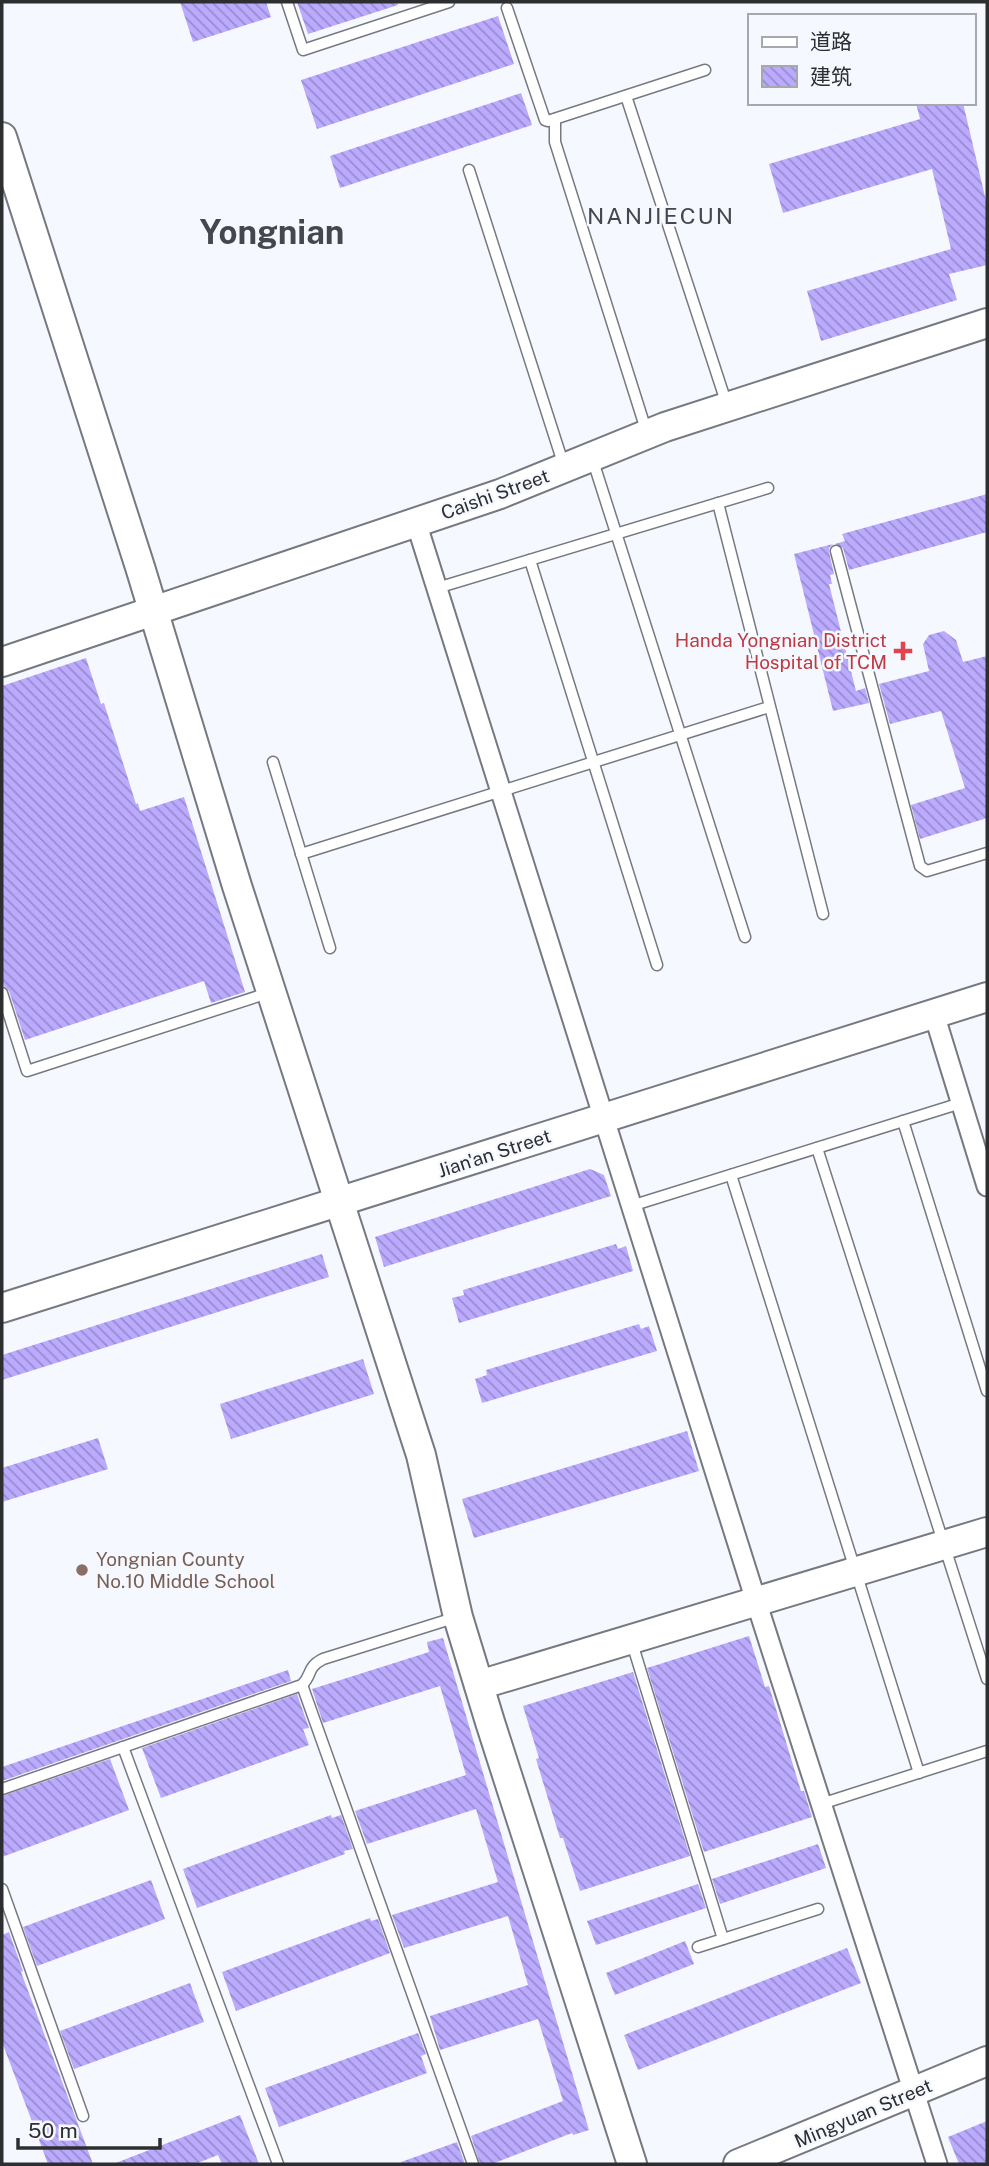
<svg xmlns="http://www.w3.org/2000/svg" width="989" height="2166" font-family="'Public Sans','Noto Sans SC',sans-serif">
<defs>
<pattern id="building-back-hatch" width="6" height="6" patternUnits="userSpaceOnUse" patternTransform="scale(1.75)"><rect width="6" height="6" fill="#bbaafe"/><path d="M-1 5l2 2M0 0l6 6M5-1l2 2" fill="none" stroke="#988bce"/></pattern>
</defs>
<rect width="100%" height="100%" fill="#f5f9ff"/>
<g fill="url(#building-back-hatch)">
<polygon points="180,2 266,2 271,17 193,42"/>
<polygon points="297,2 397,2 398,5 308,34"/>
<polygon points="498,16 514,64 317,129 301,80"/>
<polygon points="521,93 532,125 340,188 330,156"/>
<polygon points="916,103 963,103 987,205 987,265 949,274 957,300 821,341 807,291 951,249 932,169 783,213 769,164 920,119"/>
<polygon points="987,494 987,532 849,570 843,548 835,544 845,541 842,534"/>
<polygon points="833,544 829,548 829,552 834,574 830,575 832,584 829,584 856,691 865,688 869,703 833,711 794,554"/>
<polygon points="944,631 956,640 963,662 987,656 987,818 920,839 911,805 965,788 941,711 890,724 879,684 929,671 923,644 929,635"/>
<polygon points="86,658 101,704 104,703 136,804 138,803 140,811 184,797 245,992 211,1003 204,981 25,1040 9,991 4,986 2,979 2,686"/>
<polygon points="590,1169 604,1175 611,1196 384,1267 375,1237"/>
<polygon points="616,1244 618,1249 626,1246 633,1271 459,1323 452,1298 464,1295 463,1290"/>
<polygon points="322,1254 329,1277 2,1380 2,1355"/>
<polygon points="639,1324 641,1329 649,1326 657,1351 482,1403 475,1379 487,1375 486,1370"/>
<polygon points="363,1359 374,1394 231,1439 220,1404"/>
<polygon points="687,1431 699,1471 474,1538 462,1499"/>
<polygon points="98,1438 108,1469 2,1502 2,1468"/>
<polygon points="749,1636 765,1687 769,1686 801,1791 804,1791 812,1817 704,1852 647,1668"/>
<polygon points="443,1638 589,2130 573,2135 572,2133 492,2164 480,2164 471,2136 563,2101 538,2019 440,2050 430,2016 528,1985 508,1916 404,1948 392,1915 498,1882 476,1809 367,1844 355,1811 466,1775 440,1686 323,1723 312,1689 429,1652 427,1642"/>
<polygon points="288,1670 291,1681 2,1781 2,1767"/>
<polygon points="633,1672 690,1856 580,1891 563,1838 560,1838 552,1812 536,1759 539,1758 523,1706"/>
<polygon points="297,1694 309,1728 303,1729 309,1745 161,1798 142,1748"/>
<polygon points="110,1759 129,1810 2,1857 2,1796"/>
<polygon points="331,1815 332,1818 341,1815 353,1849 344,1851 345,1854 197,1908 183,1869"/>
<polygon points="818,1844 826,1868 720,1904 712,1879"/>
<polygon points="151,1880 165,1919 37,1966 23,1927"/>
<polygon points="698,1884 706,1908 596,1945 587,1921"/>
<polygon points="370,1918 371,1921 378,1919 390,1953 236,2011 222,1972"/>
<polygon points="9,1932 23,1971 21,1972 93,2164 48,2164 2,2042 2,1935"/>
<polygon points="685,1941 694,1964 615,1995 606,1973"/>
<polygon points="847,1948 861,1983 638,2070 624,2035"/>
<polygon points="190,1983 204,2022 74,2069 60,2031"/>
<polygon points="418,2033 426,2054 421,2056 427,2073 279,2127 265,2088"/>
<polygon points="240,2115 259,2164 222,2164 218,2155 195,2164 113,2164"/>
<polygon points="987,2121 987,2164 959,2164 948,2137"/>
<polygon points="457,2142 465,2164 401,2164 401,2162"/>
</g>
<g fill="none" stroke-linecap="round" stroke-linejoin="round">
<g stroke="#767a80" stroke-width="13">
<g id="lane">
<polyline points="287,2 303,50 449,2"/>
<polyline points="507,8 545,120 548,121 705,70"/>
<polyline points="626,96 727,405"/>
<polyline points="555,119 555,142 647,433"/>
<polyline points="469,170 564,466"/>
<polyline points="593,461 745,937"/>
<polyline points="718,503 823,914"/>
<polyline points="836,551 920,866 927,871 987,853"/>
<polyline points="530,560 657,965"/>
<polyline points="437,588 768,488"/>
<polyline points="273,762 330,948"/>
<polyline points="301,854 769,707"/>
<polyline points="2,993 27,1071 268,993"/>
<polyline points="903,1121 987,1391"/>
<polyline points="817,1148 987,1679"/>
<polyline points="731,1175 919,1773"/>
<polyline points="631,1206 961,1103"/>
<polyline points="632,1643 723,1939"/>
<polyline points="302,1685 473,2164"/>
<polyline points="123,1747 278,2164"/>
<path d="M2,1789l300,-104c11,-11 4,-17 21,-26l134,-42"/>
<polyline points="821,1804 987,1751"/>
<polyline points="2,1889 83,2116"/>
<polyline points="698,1947 818,1909"/>
</g>
</g>
<g stroke="#767a80" stroke-width="23">
<g id="street">
<polyline points="416,522 756,1601 937,2164"/>
<polyline points="934,1014 987,1186"/>
</g>
</g>
<g stroke="#767a80" stroke-width="32">
<g id="secondary">
<polyline points="2,137 140,567 237,886 421,1455 458,1617 490,1722 632,2164"/>
<polyline points="2,662 500,494 665,427 987,323"/>
<polyline points="2,1308 987,997"/>
<polyline points="479,1685 987,1532"/>
<polyline points="738,2164 987,2061"/>
</g>
</g>
<use href="#lane" stroke="#fff" stroke-width="10"/>
<use href="#street" stroke="#fff" stroke-width="19"/>
<use href="#secondary" stroke="#fff" stroke-width="28"/>
</g>
<path fill="#e0444e" stroke="#f5f9ff" stroke-width="2.5" d="M899.5 640.5h7v7h7v7h-7v7h-7v-7h-7v-7h7z"/>
<circle fill="#8d6e63" stroke="#f5f9ff" stroke-width="2.5" cx="82" cy="1570" r="7"/>
<g text-anchor="middle" stroke-width="5" stroke-linejoin="round" paint-order="stroke">
<g font-size="19" fill="#2c2e30" stroke="#f5f9ff">
<text transform="translate(495 494) rotate(-20)" y="7">Caishi Street</text>
<text transform="translate(494 1153) rotate(-18)" y="7">Jian'an Street</text>
<text transform="translate(863 2113) rotate(-23)" y="7">Mingyuan Street</text>
</g>
<g font-size="19" fill="#be3a42" stroke="#f5f9ff" text-anchor="end">
<text x="887" y="647">Handa Yongnian District<tspan x="887" dy="22">Hospital of TCM</tspan></text>
</g>
<g font-size="19" fill="#785e54" stroke="#f5f9ff" text-anchor="start">
<text x="96" y="1566">Yongnian County<tspan x="96" dy="22">No.10 Middle School</tspan></text>
</g>
<g font-size="23" letter-spacing="2" fill="#44484e" stroke="#f5f9ff">
<text x="661" y="224">NANJIECUN</text>
</g>
<g font-size="33" font-weight="bold" fill="#44484e" stroke="#f5f9ff">
<text x="272" y="244">Yongnian</text>
</g>
</g>
<rect width="989" height="2166" fill="none" stroke="#2c2e30" stroke-width="7"/>
<rect x="748" y="14" width="228" height="91" fill="#f5f9ff" stroke="#a5a8ac" stroke-width="2"/>
<rect x="762" y="37" width="35" height="10" fill="#ffffff" stroke="#a5a8ac" stroke-width="2"/>
<text x="810" y="49" font-size="21" fill="#2c2e30">道路</text>
<rect x="762" y="66" width="35" height="21" fill="url(#building-back-hatch)" stroke="#a5a8ac" stroke-width="2"/>
<text x="810" y="84" font-size="21" fill="#2c2e30">建筑</text>
<path d="M18 2138v10h142v-10" fill="none" stroke="#2c2e30" stroke-width="3.5"/>
<text x="28" y="2138" font-size="21" fill="#2c2e30" stroke="#f5f9ff" stroke-width="5" paint-order="stroke">50 m</text>
</svg>
